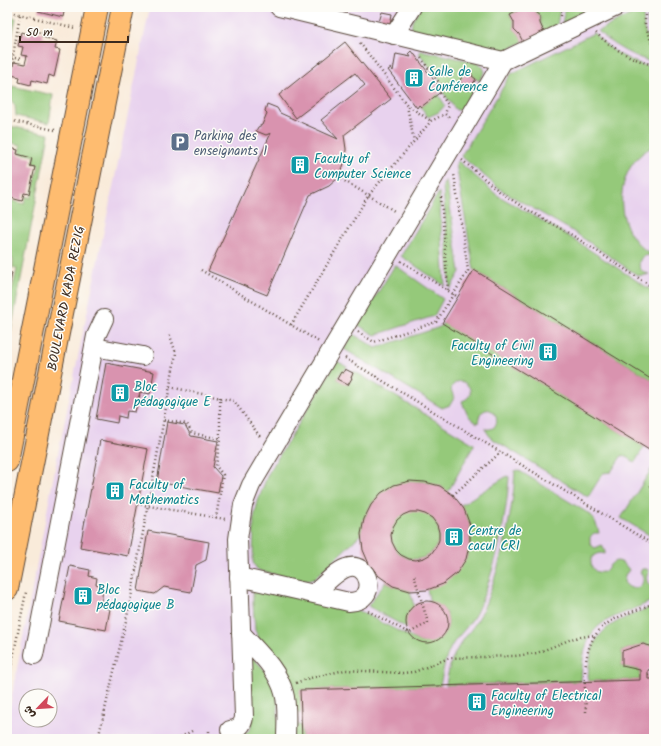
<svg xmlns="http://www.w3.org/2000/svg" width="661" height="746" font-family="Kalam,'Playpen Sans Arabic',sans-serif">
	<rect width="100%" height="100%" fill="#fdfcf7"/>
	<filter id="ink" filterUnits="userSpaceOnUse"><feTurbulence type="fractalNoise" baseFrequency=".025" numOctaves="2"/><feDisplacementMap in="SourceGraphic" scale="8" xChannelSelector="R" yChannelSelector="G"/><feConvolveMatrix kernelMatrix="1 2 1 2 8 2 1 2 1" color-interpolation-filters="sRGB"/></filter>
	<filter id="wash" filterUnits="userSpaceOnUse"><feTurbulence type="fractalNoise" baseFrequency=".012" numOctaves="4" result="noise"/><feDisplacementMap in="SourceGraphic" scale="16" xChannelSelector="R" yChannelSelector="G"/><feGaussianBlur stdDeviation="0.9" result="paint"/><feColorMatrix in="noise" values="0 0 0 0 0 0 0 0 0 0 0 0 0 0 0 0 0 1.4 0 .05"/><feComposite in="paint" operator="in"/></filter>
	<g filter="url(#wash)">
		<rect width="100%" height="100%" fill="#f9ebda"/>
		<path fill="#e8d2ee" fill-rule="evenodd" d="M150 7H654V739H7V721L57 459ZM26 696H50V720H26Z"/>
		<g fill="#95c97a" stroke="#687a4c">
			<path d="M421 7H526L510 15 514 22V29L519 34 523 42 505 51 500 52 413 31C408 23 417 14 421 7Z"/>
			<polygon points="533,7 560,7 557,26 544,32 540,23 540,16 535,12"/>
			<polygon points="565,7 596,7 562,24"/>
			<path d="M640 10 643 11 644 29 654 55V63C633 56 614 47 598 31Z"/>
			<polygon points="647,12 654,13 654,44 648,25"/>
			<polygon points="7,15 16,18 10,45 7,41"/>
			<path d="M594 33C609 51 632 63 654 68V146C611 166 611 233 653 255L643 256C636 263 639 272 649 274L642 276 637 275 574 232 501 190 461 156 511 74Z"/>
			<polygon points="420,50 479,63 483,67 485,72 479,81 472,76 472,75 466,71 459,82 474,89 461,110 456,110 439,87 442,85 442,83 419,53"/>
			<polygon points="12,86 53,95 49,123 16,116 15,106 10,98"/>
			<polygon points="438,94 445,105 439,112 428,117 421,107"/>
			<polygon points="9,126 49,134 7,351 7,306 8,307 17,269 13,268 13,259 7,257 7,205 8,205 10,200 24,204 26,196 31,198 39,165 33,163 35,156 20,153 21,145 7,142"/>
			<polygon points="458,161 497,195 570,237 654,292 654,381 474,270 456,164"/>
			<polygon points="446,180 460,272 450,289 443,185"/>
			<polygon points="439,192 445,286 401,256"/>
			<polygon points="395,265 443,299 434,316 375,335 358,325"/>
			<path d="M443 323 644 447 635 462 622 455 611 472 603 473 588 497 491 438 485 429C506 432 495 398 480 414L478 423C469 420 465 410 462 401 483 394 459 369 451 389L454 398 450 405 442 408 344 349 353 334 376 348 440 327Z"/>
			<polygon points="337,361 347,367 343,373 341,372 337,379 348,385 354,371 474,444 474,445 448,492 440,486 425,482 410,481 381,493 371,505 364,519 361,534 314,579 305,581 260,571 256,568 253,562 254,518 258,501 268,474"/>
			<polygon points="654,465 654,479 650,486 654,490 654,538 621,518"/>
			<path d="M518 470 591 515C595 521 598 527 599 533H594L590 537V544L595 548 602 545 605 552V554C599 552 594 554 591 559 590 568 595 574 604 572 608 569 608 566 611 564 618 557 625 564 629 570L625 575 624 582C633 596 650 584 640 572L642 569H647L649 572C644 578 647 585 654 588V600C604 624 584 616 581 681L446 685C448 670 452 656 461 643 469 632 477 623 483 610 497 576 507 538 512 502 514 492 514 481 515 471Z"/>
			<path d="M507 476 509 477C506 521 495 573 476 613 470 624 462 632 454 642 445 655 443 671 440 686L300 690 301 713 292 714 255 630 253 604V591L255 589 353 608 420 642C451 649 459 607 430 602L427 590 466 559 470 542V525L461 505Z"/>
			<circle cx="415" cy="535" r="24"/>
			<path d="M386 581 393 586 410 591 414 606C408 613 406 619 407 628L368 606Z"/>
			<path d="M654 606V647L643 644 622 651V666L640 670V680L588 681C589 627 610 624 654 606Z"/>
			<path d="M249 654 265 670 277 693 279 739H212L211 738C225 737 242 740 251 728Z"/>
			<polygon points="292,725 301,725 302,739 293,739"/>
		</g>
		<g id="blocks">
			<g fill="#d993af" fill-rule="evenodd">
				<polygon points="39,7 65,7 63,17 38,11"/>
				<polygon points="526,7 533,7 535,12 540,16 540,23 544,32 523,42 519,34 514,29 514,22 510,15"/>
				<polygon points="382,12 392,14 390,25 379,22"/>
				<polygon points="31,30 43,33 42,37 57,41 55,49 60,50 54,77 49,75 47,84 32,80 31,85 19,82 20,77 11,75 14,62 25,64 27,56 21,55 23,47 18,46 21,32 30,35"/>
				<polygon points="345,42 391,99 344,135 346,149 345,160 342,170 337,179 329,186 310,195 267,295 208,271 271,133 266,135 256,131 258,127 262,125 267,113 265,111 267,104 277,108 280,113 338,139 321,120 365,85 355,73 296,118 279,95"/>
				<polygon points="412,51 442,91 421,107 419,105 417,108 388,70 391,68 393,71 396,54 411,57 409,54"/>
				<polygon points="465,71 473,75 472,76 476,79 471,87 467,84 466,86 459,82"/>
				<polygon points="7,147 18,150 17,154 32,158 30,166 35,167 29,194 24,193 22,201 7,197"/>
				<polygon points="474,270 654,381 654,453 442,323"/>
				<polygon points="7,272 12,273 8,293 7,293"/>
				<polygon points="106,363 154,372 150,394 140,392 135,412 127,411 126,418 118,416 117,423 96,419"/>
				<polygon points="345,369 353,373 351,378 352,378 348,385 337,379 341,372 343,373"/>
				<polygon points="167,422 185,425 191,436 218,441 213,467 221,476 218,493 157,482"/>
				<polygon points="100,440 148,449 128,556 80,547"/>
				<polygon points="654,479 654,490 650,486"/>
				<path d="M410 481 425 482 440 486 453 495 464 509 470 525V542L466 559 457 573 443 584 427 590 410 591 393 586 379 576 369 564 363 550 361 534 364 519 371 505 381 493 394 485ZM410 512H418L425 514 432 518 437 525 439 532V540L436 547 431 554 424 558 416 560 409 559 401 555 396 550 392 542 391 535 393 527 397 520 403 515Z"/>
				<polygon points="148,531 209,542 206,560 196,565 191,592 164,587 155,594 138,591"/>
				<polygon points="70,566 90,570 89,576 97,578 96,584 103,587 101,607 110,609 106,630 59,621"/>
				<circle cx="427" cy="622" r="21"/>
				<polygon points="643,644 654,647 654,668 648,670 648,679 654,679 654,739 302,739 300,690 640,680 640,670 622,666 622,651"/>
			</g>
		</g>
	</g>
	<g filter="url(#ink)">
		<use href="#blocks" fill-opacity="0" stroke="#58473a" stroke-width="1"/>
		<g fill="none" stroke-linecap="round" stroke-linejoin="round">
			<g stroke="#58473a" stroke-width="20">
				<g id="minor">
					<polyline points="279,7 503,61"/>
					<polyline points="394,35 412,7"/>
					<polyline points="94,347 143,356"/>
					<path d="M239 577 349 602C381 601 369 559 346 568 335 572 323 586 314 594"/>
					<path d="M241 633C257 651 278 669 284 693 288 706 286 725 286 739"/>
					<polyline points="34,655 96,336 104,319"/>
					<path d="M230 730C239 729 243 725 244 717L238 539 243 505 251 485 503 61 616 7"/>
				</g>
			</g>
			<g stroke="#58473a" stroke-width="24">
				<g id="major">
					<polyline points="7,461 97,7"/>
					<polyline points="7,589 123,7"/>
				</g>
			</g>
			<g stroke="#58473a" stroke-width="2.5" stroke-dasharray="1 3" stroke-linecap="butt">
				<polyline points="645,7 645,24 654,50"/>
				<polyline points="7,11 75,28"/>
				<polyline points="561,16 562,7"/>
				<path d="M596 33C612 48 632 60 654 65"/>
				<polyline points="360,43 407,105 431,121"/>
				<polyline points="7,47 8,52 7,55"/>
				<polyline points="7,57 22,59"/>
				<polyline points="421,58 440,84 438,86"/>
				<polyline points="7,91 20,15"/>
				<polyline points="440,93 448,105 445,114"/>
				<polyline points="407,106 414,141"/>
				<polyline points="7,120 55,130"/>
				<polyline points="462,160 499,191 521,206 572,235 654,288"/>
				<polyline points="338,177 396,212"/>
				<polyline points="441,197 448,291"/>
				<polyline points="401,261 458,297"/>
				<polyline points="201,270 319,342"/>
				<polyline points="291,325 368,196 431,121 445,114 451,119"/>
				<polyline points="358,332 374,342 436,322 468,271 454,174"/>
				<polyline points="345,358 654,545"/>
				<polyline points="170,387 234,401 261,438"/>
				<polyline points="139,396 167,402"/>
				<polyline points="220,397 220,439"/>
				<polyline points="164,420 187,424 192,433 220,439 216,466 223,475 216,518"/>
				<polyline points="453,495 501,452"/>
				<polyline points="137,504 225,519"/>
				<polyline points="101,602 129,608"/>
				<polyline points="368,611 409,633 428,623 414,575"/>
				<polyline points="648,675 654,674"/>
				<polyline points="296,683 306,679 345,670 402,673 414,672 449,658 515,656 537,653 574,638 595,635"/>
				<polyline points="7,688 26,592"/>
				<path d="M586 712C585 682 579 642 608 623 622 614 639 610 654 603"/>
				<polyline points="209,731 209,739"/>
				<polyline points="98,739 129,608 176,353 169,333"/>
				<polyline points="177,739 192,731"/>
			</g>
			<use href="#minor" stroke="#fff" stroke-width="18"/>
			<use href="#major" stroke="#febc70" stroke-width="22"/>
		</g>
	</g>
	<defs>
		<g id="building-square" transform="scale(1)"><rect x="-9" y="-9" width="18" height="18" rx="4" fill="#0f9aa8" stroke="#fdfcf7"/><path d="M-4-6H4V6H1V3H-1V6H-4ZM-2.5-4.3h1.7v1.8h-1.7ZM.8-4.3h1.7v1.8H.8ZM-2.5-1h1.7V.8h-1.7ZM.8-1h1.7V.8H.8Z" fill="#fff"/></g>
		<g id="parking-square" transform="scale(1)"><rect x="-9" y="-9" width="18" height="18" rx="4" fill="#5c6f8a" stroke="#fdfcf7"/><path d="M-3.5-5.5H1a3.5 3.5 0 0 1 0 7H-1V5.5H-3.5ZM-1-3.4V-.6H.8a1.4 1.4 0 0 0 0-2.8Z" fill="#fff"/></g>
	</defs>
	<g fill-rule="evenodd">
		<use href="#building-square" x="414" y="78"/>
		<use href="#parking-square" x="180" y="142"/>
		<use href="#building-square" x="300" y="165"/>
		<use href="#building-square" x="548" y="352"/>
		<use href="#building-square" x="120" y="393"/>
		<use href="#building-square" x="115" y="491"/>
		<use href="#building-square" x="454" y="537"/>
		<use href="#building-square" x="83" y="596"/>
		<use href="#building-square" x="477" y="702"/>
	</g>
	<g text-anchor="middle" stroke-width="3" stroke-linejoin="round" paint-order="stroke">
		<g font-size="13" fill="#0d838f" stroke="#fdfcf7" text-anchor="start">
			<text x="428" y="76">Salle de<tspan x="428" dy="15">Conférence</tspan></text>
			<text x="314" y="163">Faculty of<tspan x="314" dy="15">Computer Science</tspan></text>
			<text x="534" y="350" text-anchor="end">Faculty of Civil<tspan x="534" dy="15">Engineering</tspan></text>
			<text x="134" y="391">Bloc<tspan x="134" dy="15">pédagogique E</tspan></text>
			<text x="129" y="489">Faculty of<tspan x="129" dy="15">Mathematics</tspan></text>
			<text x="468" y="535">Centre de<tspan x="468" dy="15">cacul CRI</tspan></text>
			<text x="97" y="594">Bloc<tspan x="97" dy="15">pédagogique B</tspan></text>
			<text x="491" y="700">Faculty of Electrical<tspan x="491" dy="15">Engineering</tspan></text>
		</g>
		<g font-size="13" fill="#4e5e75" stroke="#fdfcf7" text-anchor="start">
			<text x="194" y="140">Parking des<tspan x="194" dy="15">enseignants 1</tspan></text>
		</g>
		<g font-size="13" fill="#3b2a1e" stroke="#fdfcf7">
			<text transform="translate(65 298) rotate(-79)" y="5">BOULEVARD KADA REZIG</text>
		</g>
	</g>
	<rect width="661" height="746" fill="none" stroke="#fdfcf7" stroke-width="24"/>
	<g transform="translate(38 708) rotate(245)"><circle r="19" fill="#fdfcf7" stroke="#afa8a0"/>
	<path d="M0-3L7 15L0 10L-7 15Z" fill="#d1495b"/>
	<text y="-6" font-size="11" font-weight="bold" text-anchor="middle" fill="#3b2a1e">ش</text>
	</g>
	<path d="M20 36v6h108v-6" fill="none" stroke="#3b2a1e" stroke-width="2"/>
	<text x="26" y="36" font-size="12" fill="#3b2a1e" stroke="#fdfcf7" stroke-width="3" paint-order="stroke">50 m</text>
</svg>
